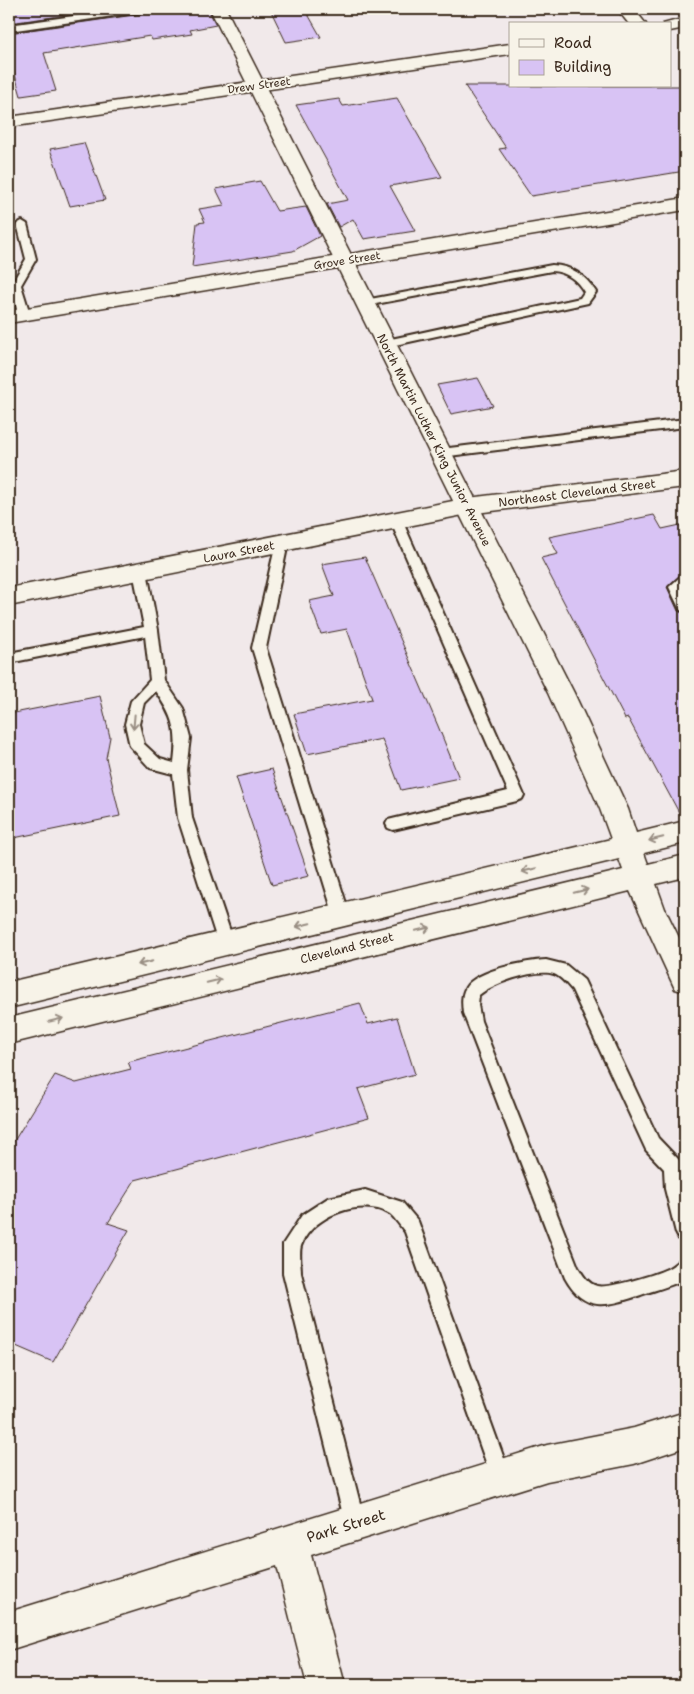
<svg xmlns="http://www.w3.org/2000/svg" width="694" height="1694" font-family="'Shantell Sans',sans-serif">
	<rect width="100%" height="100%" fill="#f1e9ea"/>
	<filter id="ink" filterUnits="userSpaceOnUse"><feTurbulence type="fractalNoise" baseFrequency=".02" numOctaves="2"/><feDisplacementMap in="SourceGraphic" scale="10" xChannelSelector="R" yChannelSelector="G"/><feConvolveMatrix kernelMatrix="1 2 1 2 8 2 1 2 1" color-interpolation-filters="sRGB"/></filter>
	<g filter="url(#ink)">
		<g fill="#d8c3f4" stroke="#3b2a1e">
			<polygon points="9,9 112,9 9,23"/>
			<polygon points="148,9 208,9 216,25 190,30 192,34 152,40 150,36 44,53 56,91 21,96 9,54 9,33 141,14"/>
			<polygon points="270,9 305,9 321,37 286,42"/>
			<polygon points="465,86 685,86 685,171 531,196 499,149 506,148"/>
			<polygon points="397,98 442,177 390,186 415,231 364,239 353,219 339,227 327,204 348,200 296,105 339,99 343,106"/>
			<polygon points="84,143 105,200 70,206 50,149"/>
			<polygon points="260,181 277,211 306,207 320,236 293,251 192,267 197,223 205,222 199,209 224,205 216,189"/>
			<polygon points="478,378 493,406 451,414 437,385"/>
			<polygon points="654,515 662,529 685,524 685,573 679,576 667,587 678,611 685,614 685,819 683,820 628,718 625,719 541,558 558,554 549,537"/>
			<polygon points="365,557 438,726 459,778 401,790 382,739 307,754 294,714 372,699 347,629 321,634 309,601 334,596 322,564"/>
			<polygon points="100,696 110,737 106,758 120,816 9,839 9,714"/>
			<polygon points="272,769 309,876 272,885 236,777"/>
			<polygon points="360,1003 368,1024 397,1017 415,1074 358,1089 369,1118 135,1180 108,1223 129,1230 53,1362 9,1343 9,1149 55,1075 76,1083 131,1069 128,1062"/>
		</g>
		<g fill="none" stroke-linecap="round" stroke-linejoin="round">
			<g stroke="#3b2a1e" stroke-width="4">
				<g id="service">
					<polygon points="124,9 146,9 141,12 9,31 9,25"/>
					<polygon points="22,221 27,224 36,259 21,285 30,314 24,317 18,314 11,285 26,259 17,224"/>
					<path d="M552 265C572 266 585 275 596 292L588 303 386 347 380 343 382 341 580 298 584 292C577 280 567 272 552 271L365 306 359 303 365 300Z"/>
					<polygon points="685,419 685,427 441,457 435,453 441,449"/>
					<polygon points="396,516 402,520 524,795 522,799 517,801 393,830 388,828 386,824 388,820 508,791 390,520"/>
					<polygon points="282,539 287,540 288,543 266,648 350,916 347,921 342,922 337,921 334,916 252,648 276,543 277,540"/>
					<path d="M140 566 145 568 147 571 158 630 164 680 183 708 191 738 187 770 192 818 234 943 232 948 226 950 220 948 218 943 178 818 173 774 150 768 130 746 125 724 131 701 150 680 145 636 9 663V653L144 627 133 571 135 568ZM156 691C175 718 178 730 174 763L160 759 144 744 139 724 144 703Z"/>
					<polygon points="685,575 685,587 683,588 685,593 685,612 680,610 669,587 680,577"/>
					<path d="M546 960 566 965 584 980 658 1138 679 1160 682 1166 685 1199V1241L679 1239 676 1233 665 1189 664 1169 646 1150 572 990C567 984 561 977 554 974 536 968 493 983 479 995L478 1005 481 1021 578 1267C583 1275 587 1283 597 1286 608 1289 658 1274 669 1268 675 1265 678 1260 685 1257V1278L681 1281C668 1287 654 1290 641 1295 608 1306 585 1314 565 1278L463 1013C462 1004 461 995 466 987 477 970 527 961 546 960Z"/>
					<path d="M365 1190 402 1202 418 1221 511 1478 508 1485 501 1488 494 1485 405 1232C401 1227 395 1218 390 1214 362 1197 312 1215 301 1246 299 1253 301 1265 301 1273L365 1523 362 1530 355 1533 348 1530 345 1523 283 1273V1244L302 1215 328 1198Z"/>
				</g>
			</g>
			<g stroke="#3b2a1e" stroke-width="3">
				<g id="minor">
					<polygon points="617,9 634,9 646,24 629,24"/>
					<polygon points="685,198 685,210 9,323 9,311"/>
					<polygon points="685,471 685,487 468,514 9,606 9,588 468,498"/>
					<polygon points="685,1412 685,1447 634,1464 547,1481 311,1555 345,1685 307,1685 277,1566 9,1650 9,1612 547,1445 634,1428"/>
				</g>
			</g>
			<g stroke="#3b2a1e" stroke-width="3">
				<polygon id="tertiary" points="210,9 226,9 574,693 628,809 636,833 685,821 685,843 644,853 648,864 685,855 685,877 656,884 665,909 685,950 685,992 675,989 630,891 9,1044 9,1018 623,870 619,859 9,1008 9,982 611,839 600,809 548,693"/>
			</g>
			<g stroke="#3b2a1e" stroke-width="3">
				<g id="secondary">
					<polygon points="685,18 685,28 670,31 670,24 663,24"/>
					<polygon points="510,44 510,54 9,127 9,117"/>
				</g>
			</g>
			<use href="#service" fill="#f7f3e8" fill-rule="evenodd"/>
			<use href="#minor" fill="#f7f3e8" fill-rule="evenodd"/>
			<use href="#tertiary" fill="#f7f3e8" fill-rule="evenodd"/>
			<use href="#secondary" fill="#f7f3e8" fill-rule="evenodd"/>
		</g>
		<defs><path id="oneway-shaft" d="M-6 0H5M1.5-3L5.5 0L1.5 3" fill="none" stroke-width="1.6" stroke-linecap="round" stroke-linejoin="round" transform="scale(1.25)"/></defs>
		<g stroke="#998e83">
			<use href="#oneway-shaft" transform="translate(134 722) rotate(95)"/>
			<use href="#oneway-shaft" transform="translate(656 839) rotate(167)"/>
			<use href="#oneway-shaft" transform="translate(529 870) rotate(166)"/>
			<use href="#oneway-shaft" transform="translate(581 891) rotate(-13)"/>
			<use href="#oneway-shaft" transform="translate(303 925) rotate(167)"/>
			<use href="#oneway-shaft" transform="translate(423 929) rotate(-14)"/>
			<use href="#oneway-shaft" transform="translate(145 963) rotate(167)"/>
			<use href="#oneway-shaft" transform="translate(214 981) rotate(-14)"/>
			<use href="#oneway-shaft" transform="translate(56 1020) rotate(-14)"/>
		</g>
	</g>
	<g text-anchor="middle" stroke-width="4" stroke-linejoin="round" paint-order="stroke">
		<g font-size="11" fill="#3b2a1e" stroke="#f7f3e8">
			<text transform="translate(259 85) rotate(-8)" y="4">Drew Street</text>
			<text transform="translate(347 260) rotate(-9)" y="4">Grove Street</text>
		</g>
		<g font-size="12" fill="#3b2a1e" stroke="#f7f3e8">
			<text transform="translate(434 440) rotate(63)" y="4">North Martin Luther King Junior Avenue</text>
			<text transform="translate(577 493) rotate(-7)" y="4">Northeast Cleveland Street</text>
			<text transform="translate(239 552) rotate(-11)" y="4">Laura Street</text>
			<text transform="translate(347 948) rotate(-14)" y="4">Cleveland Street</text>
		</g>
		<g font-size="15" fill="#3b2a1e" stroke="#f7f3e8">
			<text transform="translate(346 1526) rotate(-17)" y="5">Park Street</text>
		</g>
	</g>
	<rect width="694" height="1694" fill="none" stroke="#f7f3e8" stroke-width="30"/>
	<rect x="15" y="15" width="664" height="1664" fill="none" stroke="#3b2a1e" stroke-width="2" filter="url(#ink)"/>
	<rect x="509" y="22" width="162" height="65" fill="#f7f3e8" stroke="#aca397"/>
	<rect x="519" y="39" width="25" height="8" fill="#f7f3e8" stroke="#aca397"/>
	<text x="554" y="48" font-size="15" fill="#3b2a1e">Road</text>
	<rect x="519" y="60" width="25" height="15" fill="#d8c3f4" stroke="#aca397"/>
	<text x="554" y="72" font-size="15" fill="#3b2a1e">Building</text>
</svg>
